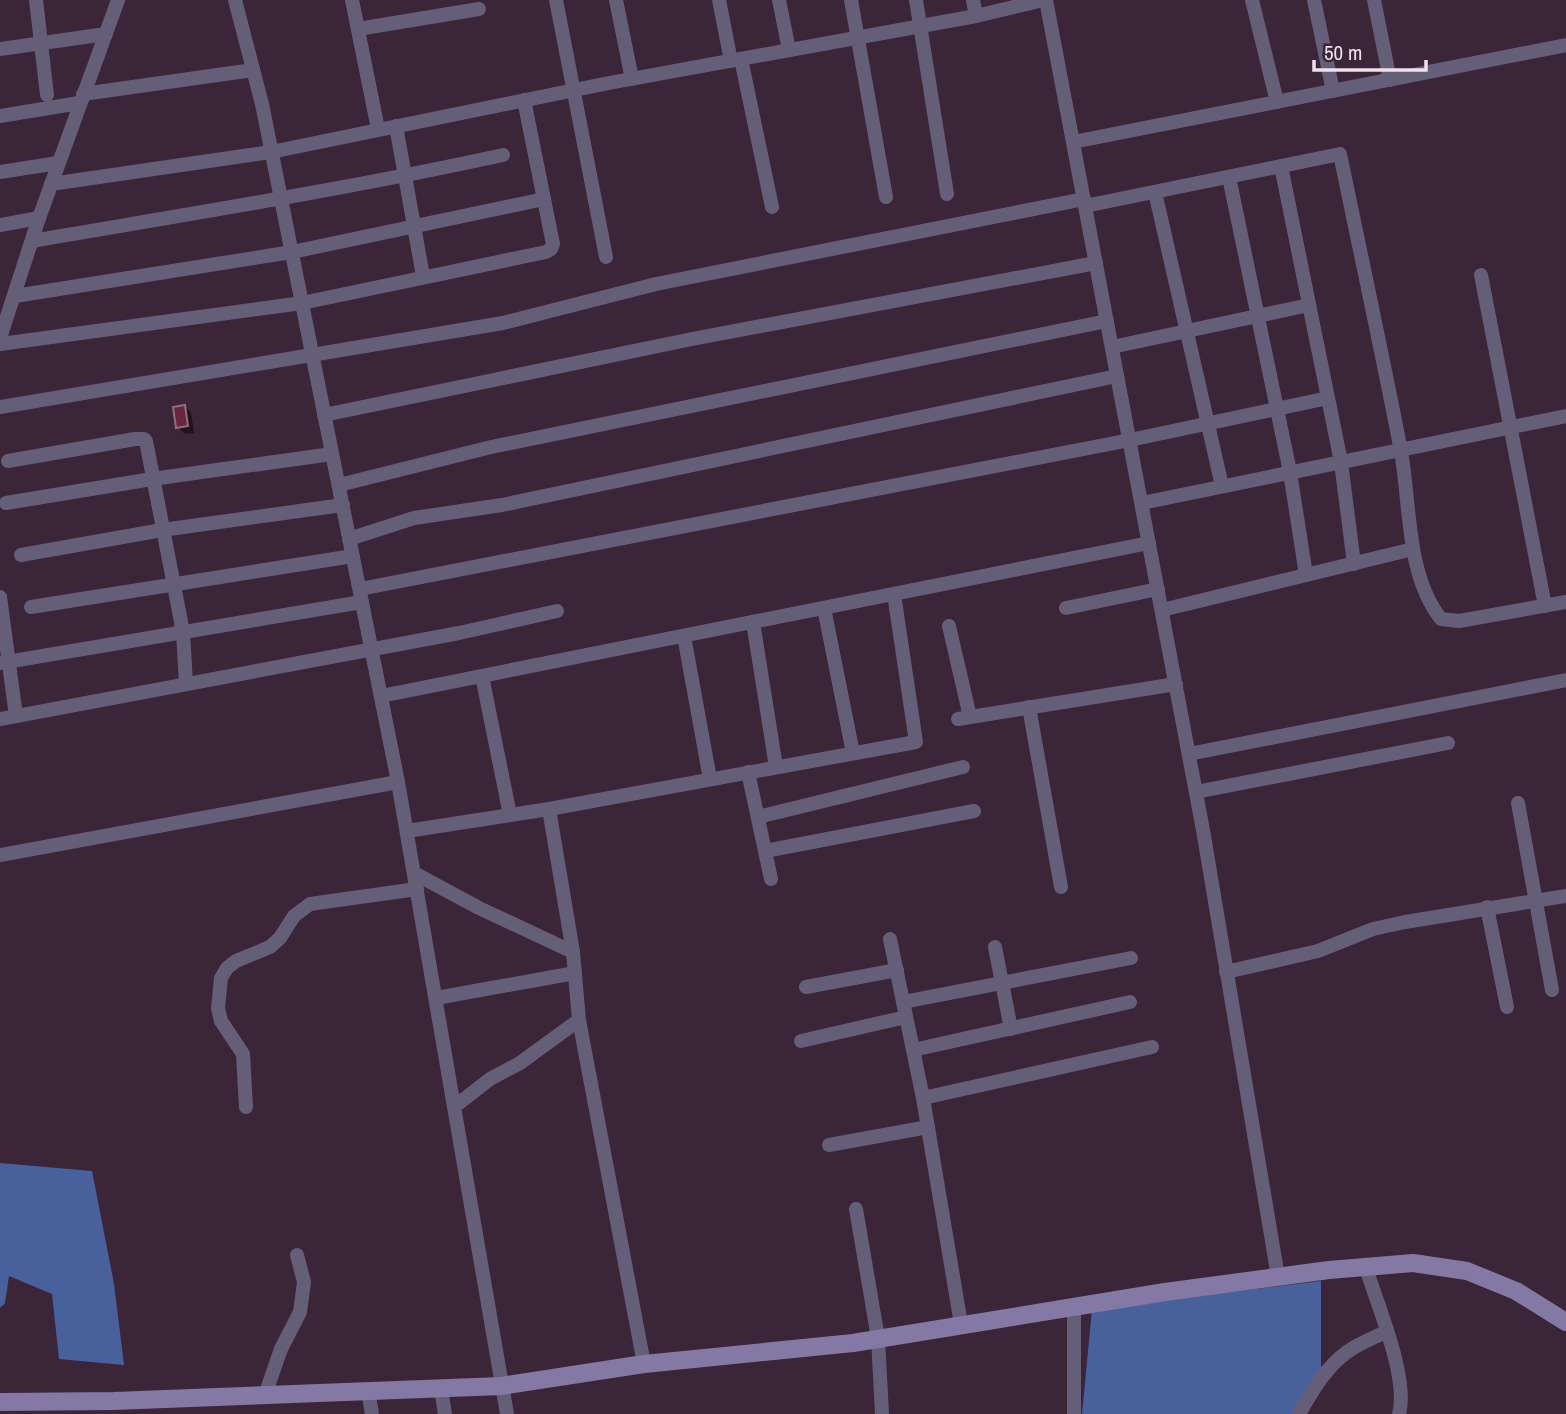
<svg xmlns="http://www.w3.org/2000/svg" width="1566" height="1414" font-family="'Archivo Narrow',sans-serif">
	<rect width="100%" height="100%" fill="#3a2539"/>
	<g fill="#48619c">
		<polygon points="0,1163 92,1171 114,1284 124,1365 59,1359 52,1294 9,1276 5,1303 0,1308"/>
		<polygon points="1321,1281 1321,1378 1301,1414 1082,1414 1092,1309"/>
	</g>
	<polygon fill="#0007" points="185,406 191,413 194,433 185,434 178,427"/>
	<polygon fill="#67253f" stroke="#916f79" stroke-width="2" points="185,405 188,426 176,428 173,407"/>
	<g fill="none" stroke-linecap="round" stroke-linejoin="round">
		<g stroke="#655e79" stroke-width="14">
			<polyline points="36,0 47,95"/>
			<polyline points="235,0 262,104 398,782 507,1414"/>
			<polyline points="352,0 378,129"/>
			<polyline points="556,0 606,257"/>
			<polyline points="616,0 632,79"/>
			<polyline points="719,0 731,61"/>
			<polyline points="779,0 789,50"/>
			<polyline points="851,0 886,197"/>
			<polyline points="916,0 947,194"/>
			<polyline points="973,0 976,16"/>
			<polyline points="1046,0 1203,830 1278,1277"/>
			<polyline points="1252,0 1277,102"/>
			<polyline points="1314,0 1333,91"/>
			<polyline points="1374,0 1390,80"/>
			<polyline points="358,29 479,9"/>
			<polyline points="0,49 106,34"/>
			<polyline points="741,59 772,207"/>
			<polyline points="83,94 253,70"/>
			<polyline points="0,116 79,103"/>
			<polyline points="396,126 423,276"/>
			<polyline points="1073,142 1566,45"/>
			<polyline points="1281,166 1341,462 1354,564"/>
			<polyline points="0,172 58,163"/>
			<polyline points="1229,177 1290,472 1306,575"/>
			<polyline points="51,184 271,152 609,83 976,16 1043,0"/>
			<polyline points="1155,192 1222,486"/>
			<path d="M1085 206 1340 154C1360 251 1381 348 1400 446 1411 501 1405 574 1441 619L1459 621 1566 602"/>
			<polyline points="0,225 39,218"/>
			<path d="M32 241C189 214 347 189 503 155"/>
			<polyline points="1481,275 1545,606"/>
			<polyline points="15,296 292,252 544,199"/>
			<polyline points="0,338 39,218 118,0"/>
			<polyline points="0,344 302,303 546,252 551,249 553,244 524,100"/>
			<polyline points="1112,347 1309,305"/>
			<polyline points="0,407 503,323 656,284 1084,199"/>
			<polyline points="324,415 692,339 1096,263"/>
			<polyline points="8,461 135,439 144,439 146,441 183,632 186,684"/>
			<polyline points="339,485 491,447 1107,321"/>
			<polyline points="6,503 152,479 332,454"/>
			<polyline points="1142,503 1566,416"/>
			<polyline points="349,539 414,518 502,505 1117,376"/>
			<polyline points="21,555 162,530 343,505"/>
			<polyline points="360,589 1130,440 1328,398"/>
			<polyline points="0,597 16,716"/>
			<polyline points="31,607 353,556"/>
			<polyline points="824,608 853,753"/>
			<polyline points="1066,608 1158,589"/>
			<polyline points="1162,610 1413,549"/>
			<polyline points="753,622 776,767"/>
			<polyline points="949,626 970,717"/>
			<polyline points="684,636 710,779"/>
			<polyline points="0,663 362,602"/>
			<polyline points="482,676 510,815"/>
			<polyline points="381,696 1149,543"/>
			<polyline points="1029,707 1061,887"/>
			<polyline points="0,719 459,633 557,611"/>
			<polyline points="958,719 1176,684"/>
			<polyline points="1189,754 1566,680"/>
			<polyline points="748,772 771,879"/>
			<polyline points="1196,792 1448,743"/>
			<polyline points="1518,803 1552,990"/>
			<polyline points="549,809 573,952 579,1020 644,1364"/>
			<polyline points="758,817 963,767"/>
			<polyline points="407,831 549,809 916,742 894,594"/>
			<polyline points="765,851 974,811"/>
			<polyline points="0,855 398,782"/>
			<polyline points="414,873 479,908 573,952"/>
			<polyline points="1487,907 1507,1007"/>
			<polyline points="890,939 923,1098 961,1324"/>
			<polyline points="995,947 1011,1029"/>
			<polyline points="1226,972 1318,951 1373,929 1405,922 1566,896"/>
			<polyline points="806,987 897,970"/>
			<polyline points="436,998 575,973"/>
			<polyline points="903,1002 1131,958"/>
			<polyline points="801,1041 906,1017"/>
			<polyline points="913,1050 1130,1002"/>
			<polyline points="923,1098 1152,1047"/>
			<polyline points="246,1107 243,1054 221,1021 218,1008 221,978 227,968 236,961 270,947 280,938 294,916 310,904 417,889"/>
			<polyline points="454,1107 490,1079 520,1063 579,1020"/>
			<polyline points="829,1145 928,1127"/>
			<polyline points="856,1209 878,1338 882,1414"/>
			<path d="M1366 1268C1377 1304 1409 1378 1399 1414"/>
			<polyline points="441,1389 445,1414"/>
			<polyline points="368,1390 372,1414"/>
			<polyline points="265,1395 281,1349 300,1312 304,1282 297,1255"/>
			<polyline points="1074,1414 1074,1306"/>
			<path d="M1299 1414C1312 1392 1325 1368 1347 1352 1358 1344 1373 1338 1386 1332"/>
		</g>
		<polyline stroke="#8478a4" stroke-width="18" points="0,1402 114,1401 501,1386 644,1364 853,1343 1165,1292 1329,1270 1413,1263 1467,1271 1516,1291 1566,1322"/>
	</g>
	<path d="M1314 60v10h112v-10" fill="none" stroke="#eee0ed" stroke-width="3.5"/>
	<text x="1324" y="60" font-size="21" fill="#eee0ed" stroke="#3a2539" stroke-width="5" paint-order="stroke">50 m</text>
</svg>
